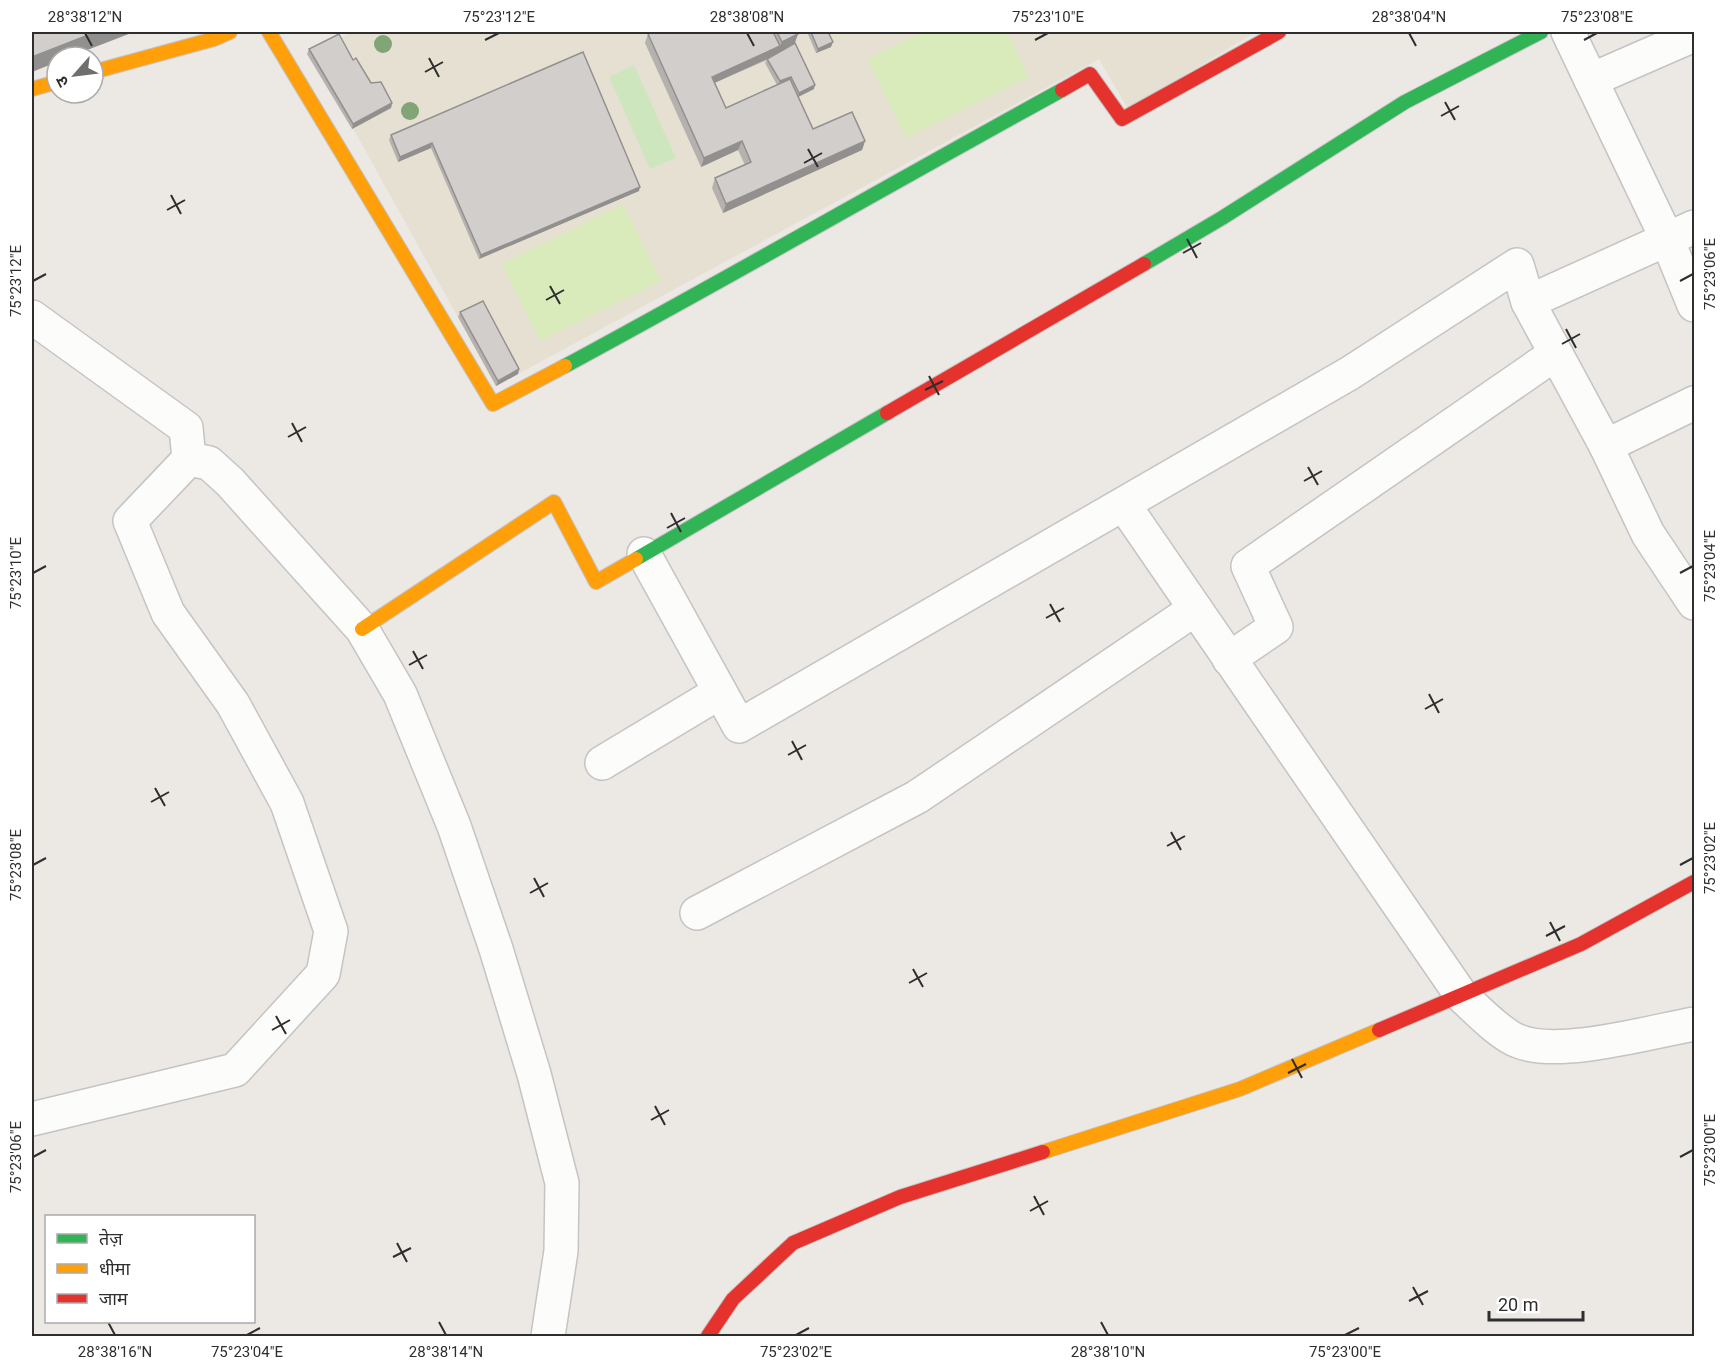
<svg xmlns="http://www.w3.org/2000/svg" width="1726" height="1368" font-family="Roboto,'Noto Sans Devanagari',sans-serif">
	<rect width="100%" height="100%" fill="#ece8e4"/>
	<polygon fill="#e6e0d3" points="352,32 1256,32 1128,109 1099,59 496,386 355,132 307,54"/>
	<polygon fill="#cee6be" points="634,65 676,158 650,169 609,77"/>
	<g fill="#d9eabb">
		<polygon points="924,32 1007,32 1029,77 906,138 867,59"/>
		<polygon points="623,204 661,281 540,341 502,264"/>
	</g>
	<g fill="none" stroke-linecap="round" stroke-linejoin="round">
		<g stroke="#c5c4c5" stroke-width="36">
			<g id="street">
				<polyline points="1568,32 1667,239 1694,305"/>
				<polyline points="1591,80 1694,35"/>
				<polyline points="1528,302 1606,446 1648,534 1694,603"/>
				<polyline points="32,317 186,428 189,459 209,463 230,482 362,629 400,694 454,826 496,949 534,1074 562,1183 561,1251 548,1336"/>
				<polyline points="1606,446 1694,403"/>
				<path d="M1124 505 1461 995C1475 1008 1501 1035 1518 1041 1558 1058 1650 1032 1694 1024"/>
				<polyline points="644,554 739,726 1350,373 1517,265 1528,302 1694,227"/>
				<polyline points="1229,659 1276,627 1248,566 1555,354"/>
				<polyline points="602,763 720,692"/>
				<polyline points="697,913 917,797 1195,609"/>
				<polyline points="32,1119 235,1070 323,974 331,931 287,803 233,704 168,613 130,521 189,459"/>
			</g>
		</g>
		<g stroke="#c5c4c5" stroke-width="16">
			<g id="fast">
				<polyline points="1144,264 1222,218 1405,102 1541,32"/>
				<path d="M565 366C732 276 896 181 1062 90"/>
				<polyline points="636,559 887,413"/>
			</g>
		</g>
		<g stroke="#c5c4c5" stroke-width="16">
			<g id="slow">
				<polyline points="269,32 493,404 565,366"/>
				<polyline points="93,72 214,39 230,32"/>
				<polyline points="32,89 57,82"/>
				<polyline points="362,629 554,502 596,582 636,559"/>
				<polyline points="1043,1152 1240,1089 1379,1030"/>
			</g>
		</g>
		<g stroke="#c5c4c5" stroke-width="16">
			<g id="jam">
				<polyline points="1062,90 1090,74 1122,119 1279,32"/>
				<polyline points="887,413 1144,264"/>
				<polyline points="1379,1030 1581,944 1694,882"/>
				<polyline points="708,1336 733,1299 793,1243 900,1197 1043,1152"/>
			</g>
		</g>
		<use href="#street" stroke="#fcfcfb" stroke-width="33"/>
		<use href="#fast" stroke="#30b455" stroke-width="14"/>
		<use href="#slow" stroke="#ff9f0a" stroke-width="14"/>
		<use href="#jam" stroke="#e5322d" stroke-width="14"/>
	</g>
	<g fill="#82a575">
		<circle cx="383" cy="44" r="9"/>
		<circle cx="410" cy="111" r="9"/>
	</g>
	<g fill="#b4b1af" fill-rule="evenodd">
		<path d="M653 32H797L798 34 795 43 814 89 798 97 813 129 865 141 862 150 723 213 712 188 715 178 745 165 738 150 701 167 645 43 648 34ZM767 60 765 63 777 85 726 108 714 83Z"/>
		<polygon points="807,32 828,32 831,47 816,53"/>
		<polygon points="309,49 353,60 371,83 392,103 391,108 352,129 307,54"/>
		<polygon points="583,52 639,191 479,259 431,148 398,162 389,140 391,135"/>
		<polygon points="460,312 519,369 518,374 496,386 458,317"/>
	</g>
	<g fill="#92908e">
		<polygon points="96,32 134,32 69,57 57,57 57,62 32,72 32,57"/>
		<polygon points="798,34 793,47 708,86 712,77 780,46 782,42"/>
		<polygon points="833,42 831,47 816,53 818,49"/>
		<polygon points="791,77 789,81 778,86 780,81"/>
		<polygon points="815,85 814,89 798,97 799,93"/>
		<polygon points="392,103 391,108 352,129 353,124"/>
		<polygon points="742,141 738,150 701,167 704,158"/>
		<polygon points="865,141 862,150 723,213 726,204"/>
		<polygon points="432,143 431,148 398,162 400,157"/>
		<polygon points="640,187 639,191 479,259 481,255"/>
		<polygon points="519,369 518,374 496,386 498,381"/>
	</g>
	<g fill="#d1cecb" stroke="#92908e" stroke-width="1.5">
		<polygon points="32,32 96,32 32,57"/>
		<polygon points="653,32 773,32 780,46 712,77 726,108 790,79 813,129 852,112 865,141 726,204 715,178 751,162 742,141 704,158 648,34"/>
		<polygon points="777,32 797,32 798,34 782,42"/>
		<polygon points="811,32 828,32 833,42 818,49"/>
		<polygon points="339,34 353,60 356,58 371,83 381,82 392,103 353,124 309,49"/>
		<polygon points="795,43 815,85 799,93 791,77 780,81 767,59"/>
		<polygon points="583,52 640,187 481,255 432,143 400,157 391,135"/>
		<polygon points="483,301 519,369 498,381 460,312"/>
	</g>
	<path fill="none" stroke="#2e2e2e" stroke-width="2" d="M85 33 92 46M747 33 754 46M1409 33 1416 46M485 40 499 33M1035 40 1048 33M1584 40 1597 33M429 58 439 77M425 72 443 62M1445 102 1455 120M1441 116 1459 106M808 149 818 167M804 163 822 153M171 195 181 214M167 210 185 200M1187 239 1197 258M1183 253 1201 243M33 281 46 274M1680 281 1693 274M550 286 560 304M546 300 564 290M1566 329 1576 348M1562 344 1580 334M929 376 939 395M925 390 943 381M292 423 302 442M288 437 306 427M1308 467 1318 485M1304 481 1322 471M671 513 681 532M667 528 685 518M33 573 46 566M1680 573 1693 566M1050 604 1060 622M1046 618 1064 608M413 651 423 669M409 665 427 655M1429 694 1439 713M1425 709 1443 699M792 741 802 760M788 755 806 745M155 788 165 806M151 802 169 792M1171 832 1181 850M1167 846 1185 836M33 865 46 858M1680 865 1693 858M534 878 544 897M530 893 548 883M1550 922 1560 941M1546 936 1565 926M913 969 923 987M909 983 927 973M276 1016 286 1034M272 1030 290 1020M1292 1059 1302 1078M1288 1073 1306 1064M655 1106 665 1125M651 1120 669 1110M33 1157 46 1150M1680 1157 1693 1150M1034 1196 1044 1215M1030 1211 1048 1201M397 1243 407 1262M393 1257 411 1248M1413 1287 1423 1305M1409 1301 1428 1291M108 1322 115 1335M439 1322 446 1335M1101 1322 1108 1335M247 1335 260 1328M796 1335 809 1328M1345 1335 1359 1328"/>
	<rect width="1726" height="1368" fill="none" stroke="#ffffff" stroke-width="66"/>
	<rect x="45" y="1215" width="210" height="108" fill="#ffffff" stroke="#ababab" stroke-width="1.5"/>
	<rect x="57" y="1234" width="30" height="9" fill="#30b455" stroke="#ababab" stroke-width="1.5"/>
	<text x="99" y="1245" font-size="18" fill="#2e2e2e">तेज़</text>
	<rect x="57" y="1264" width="30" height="9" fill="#ff9f0a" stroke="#ababab" stroke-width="1.5"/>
	<text x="99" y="1275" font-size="18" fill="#2e2e2e">धीमा</text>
	<rect x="57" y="1294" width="30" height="9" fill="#e5322d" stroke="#ababab" stroke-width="1.5"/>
	<text x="99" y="1305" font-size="18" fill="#2e2e2e">जाम</text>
	<g transform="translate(75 75) rotate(242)"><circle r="28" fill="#ffffff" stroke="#ababab" stroke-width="1.5"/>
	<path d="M0-4.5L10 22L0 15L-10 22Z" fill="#706f6e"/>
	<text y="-9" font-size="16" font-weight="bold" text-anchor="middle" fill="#2e2e2e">उ</text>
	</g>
	<path d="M1489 1311v9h94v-9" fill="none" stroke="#2e2e2e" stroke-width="3"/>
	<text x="1498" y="1311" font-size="18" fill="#2e2e2e" stroke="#ffffff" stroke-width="4.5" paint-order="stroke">20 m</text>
	<rect x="33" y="33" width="1660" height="1302" fill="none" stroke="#2e2e2e" stroke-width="2"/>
	<g font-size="15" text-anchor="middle" fill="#2e2e2e">
		<text x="85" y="22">28°38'12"N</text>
		<text x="499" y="22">75°23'12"E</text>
		<text x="747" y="22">28°38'08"N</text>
		<text x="1048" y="22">75°23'10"E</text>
		<text x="1409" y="22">28°38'04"N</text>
		<text x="1597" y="22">75°23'08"E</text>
		<text transform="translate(1710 274) rotate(-90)" y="5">75°23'06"E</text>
		<text transform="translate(16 281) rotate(-90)" y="5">75°23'12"E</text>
		<text transform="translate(1710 566) rotate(-90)" y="5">75°23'04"E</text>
		<text transform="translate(16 573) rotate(-90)" y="5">75°23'10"E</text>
		<text transform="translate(1710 858) rotate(-90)" y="5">75°23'02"E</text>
		<text transform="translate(16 865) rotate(-90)" y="5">75°23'08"E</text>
		<text transform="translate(1710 1150) rotate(-90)" y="5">75°23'00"E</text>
		<text transform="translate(16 1157) rotate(-90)" y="5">75°23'06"E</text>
		<text x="115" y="1357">28°38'16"N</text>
		<text x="247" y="1357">75°23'04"E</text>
		<text x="446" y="1357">28°38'14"N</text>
		<text x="796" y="1357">75°23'02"E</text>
		<text x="1108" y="1357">28°38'10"N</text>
		<text x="1345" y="1357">75°23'00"E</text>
	</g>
</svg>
